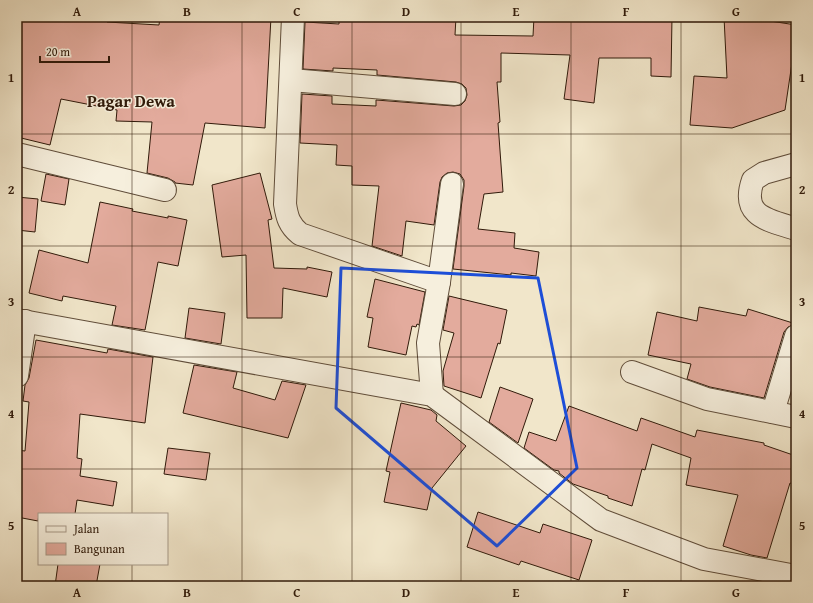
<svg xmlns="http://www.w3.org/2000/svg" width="813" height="603" font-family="'Gentium Book Plus',serif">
	<rect width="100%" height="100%" fill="#f1e6ca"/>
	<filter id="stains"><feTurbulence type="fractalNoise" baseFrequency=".005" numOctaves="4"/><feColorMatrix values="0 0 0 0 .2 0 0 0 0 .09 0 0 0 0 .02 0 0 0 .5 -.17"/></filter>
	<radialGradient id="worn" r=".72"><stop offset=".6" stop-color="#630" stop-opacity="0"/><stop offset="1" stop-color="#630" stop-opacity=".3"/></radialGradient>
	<g fill="#e3ab9d" stroke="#301a0a">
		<polygon points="17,17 107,17 107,22 159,25 160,17 271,17 265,128 205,123 193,185 175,183 175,182 168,178 147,173 152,122 116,121 117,110 61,99 50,145 17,137"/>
		<polygon points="339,17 456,17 455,35 533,36 534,17 672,17 671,77 651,76 651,58 599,58 594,103 564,99 570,55 501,53 501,82 497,82 500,122 498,123 503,192 484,194 478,229 515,233 514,248 539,252 536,276 511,273 511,275 453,269 464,186 464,180 460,174 453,172 447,173 442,177 440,182 434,225 406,221 402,256 372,246 379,186 352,185 352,166 336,165 337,145 300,143 302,94 332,96 332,104 376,106 376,100 454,106 461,105 465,101 467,95 466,88 462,84 456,82 377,75 377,70 333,68 333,71 303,69 305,22 339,24"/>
		<polygon points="724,17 769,17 770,21 796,25 796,36 785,110 732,128 690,125 694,76 727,78"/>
		<polygon points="260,173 272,219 268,220 274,268 307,269 307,267 332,272 327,297 283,288 282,318 247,318 246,255 222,257 212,185"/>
		<polygon points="46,174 69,179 65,205 41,201"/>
		<polygon points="17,197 38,199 35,232 17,230"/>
		<polygon points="100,202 133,209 132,211 168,218 168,216 187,220 178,266 158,262 145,330 112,325 116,306 63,296 62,301 29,293 39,250 88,263"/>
		<polygon points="375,279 425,292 419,325 417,324 416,327 412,326 406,355 368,347 373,318 367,317"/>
		<polygon points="449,296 507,310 500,344 498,343 481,398 444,386 443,371 454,333 443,330"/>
		<polygon points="699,307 746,316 748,309 796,324 788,327 784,332 764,398 710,387 687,379 691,364 648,355 657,312 697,321"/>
		<polygon points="189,308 225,313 221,344 185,338"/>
		<polygon points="36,340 107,353 108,349 153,357 145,423 80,414 77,458 82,459 80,476 117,482 113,506 77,500 75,514 39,514 38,521 17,517 17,450 25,451 29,402 23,401 25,385 29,378"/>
		<polygon points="194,365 237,372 233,388 275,400 282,381 306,385 288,438 183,413"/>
		<polygon points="500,387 533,399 518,443 489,422"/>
		<polygon points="401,403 431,410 437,415 436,421 466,446 432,488 427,510 384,502 390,472 386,471"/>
		<polygon points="569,406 637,431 641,418 695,437 697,430 764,443 764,445 796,456 796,485 790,483 767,558 751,555 723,546 738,495 686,485 691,458 652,444 645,470 642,469 632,506 608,498 608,496 573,484 559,473 559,471 554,470 524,448 529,432 556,441"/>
		<polygon points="168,448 210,453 206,480 164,474"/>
		<polygon points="478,512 540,533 543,524 592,540 579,580 521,561 519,565 467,547"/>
		<polygon points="58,564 100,564 96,586 55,586"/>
	</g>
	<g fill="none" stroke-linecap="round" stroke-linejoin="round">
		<g stroke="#604d3a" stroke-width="24">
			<g id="minor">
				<path d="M293 17 285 204C287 217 289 225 300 234L439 282"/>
				<polyline points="291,80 455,94"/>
				<polyline points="17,154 165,190"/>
				<path d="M796 164 764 173 753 180C740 217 769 220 796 229"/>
				<polyline points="17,320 432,395 601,520 704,559 796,576"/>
				<polyline points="632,372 707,399 796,417"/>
				<polyline points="17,376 25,321"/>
				<polyline points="432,395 428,343 439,282 452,184"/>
				<polyline points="773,412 796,336"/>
			</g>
		</g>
		<use href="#minor" stroke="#f6efdd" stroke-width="22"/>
	</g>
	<path fill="none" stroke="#1d4ed8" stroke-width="3" stroke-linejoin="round" d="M341 268 538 278 577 468 497 546 336 408Z"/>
	<path fill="none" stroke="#301a0a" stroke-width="1" stroke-opacity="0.55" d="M132 17V514M242 17V586M352 17V586M461 17V586M571 17V586M681 17V586M17 134H796M17 246H796M17 357H796M17 469H796M132 564V586"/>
	<g text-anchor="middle" stroke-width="3" stroke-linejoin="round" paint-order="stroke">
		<g font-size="17" font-weight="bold" fill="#301a0a" stroke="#f6efdd">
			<text x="131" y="107">Pagar Dewa</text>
		</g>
	</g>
	<rect width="813" height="603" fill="none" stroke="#f1e6ca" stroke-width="44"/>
	<rect x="38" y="513" width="130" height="52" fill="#f6efdd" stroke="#a79a89"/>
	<rect x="46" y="526" width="20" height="6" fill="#f6efdd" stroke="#a79a89"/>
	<text x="74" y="533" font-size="12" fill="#301a0a">Jalan</text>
	<rect x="46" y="543" width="20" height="12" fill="#e3ab9d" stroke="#a79a89"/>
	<text x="74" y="553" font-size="12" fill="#301a0a">Bangunan</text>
	<path d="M40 56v6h69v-6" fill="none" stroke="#301a0a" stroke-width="2"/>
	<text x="46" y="56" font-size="12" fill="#301a0a" stroke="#f6efdd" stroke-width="3" paint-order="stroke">20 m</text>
	<rect x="22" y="22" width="769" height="559" fill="none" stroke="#301a0a" stroke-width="1.5"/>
	<g font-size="13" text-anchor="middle" font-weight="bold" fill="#301a0a">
		<text x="77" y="16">A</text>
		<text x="187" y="16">B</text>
		<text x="297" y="16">C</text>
		<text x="406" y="16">D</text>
		<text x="516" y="16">E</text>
		<text x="626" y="16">F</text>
		<text x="736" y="16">G</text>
		<text x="11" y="82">1</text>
		<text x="802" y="82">1</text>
		<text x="11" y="194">2</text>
		<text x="802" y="194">2</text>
		<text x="11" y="306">3</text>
		<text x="802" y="306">3</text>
		<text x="11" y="418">4</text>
		<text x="802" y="418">4</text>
		<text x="11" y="530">5</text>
		<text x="802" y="530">5</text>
		<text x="77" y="597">A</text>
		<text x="187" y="597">B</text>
		<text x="297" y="597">C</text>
		<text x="406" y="597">D</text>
		<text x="516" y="597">E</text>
		<text x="626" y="597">F</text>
		<text x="736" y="597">G</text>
	</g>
	<rect width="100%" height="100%" filter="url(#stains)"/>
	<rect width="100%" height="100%" fill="url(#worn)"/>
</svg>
